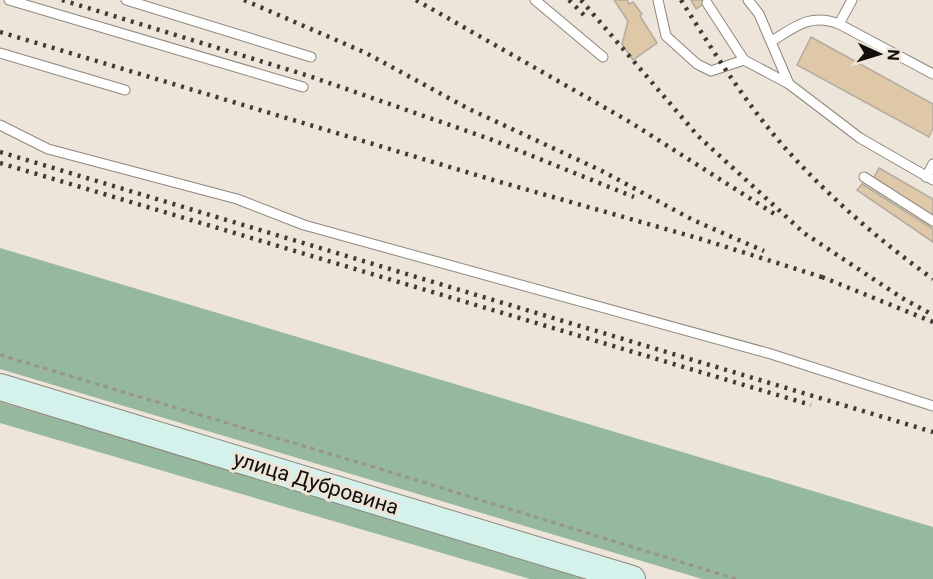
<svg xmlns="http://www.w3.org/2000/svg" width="933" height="579" font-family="Roboto,sans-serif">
	<rect width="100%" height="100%" fill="#ede5d9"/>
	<g fill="#95b89f">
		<polygon points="0,248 933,527 933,579 702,579 0,369"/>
		<polygon points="0,402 599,579 530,579 0,423"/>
	</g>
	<g fill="#dfc8a7" stroke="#b3ab9f" stroke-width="1.5">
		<polygon points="614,0 627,0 629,4 633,2 642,14 640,16 657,43 633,60 622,44 628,21"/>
		<polygon points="691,0 710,0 696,9"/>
		<polygon points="811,37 933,104 933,128 929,137 797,65"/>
		<polygon points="879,168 933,199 933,216 872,181"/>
		<polygon points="862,184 933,229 933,242 857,190"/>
	</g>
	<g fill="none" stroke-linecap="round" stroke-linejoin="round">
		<g stroke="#8f877c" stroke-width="11">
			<g id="lane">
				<polyline points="9,0 303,87"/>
				<polyline points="126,0 311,57"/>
				<polyline points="535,0 603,57"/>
				<polyline points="658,0 666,36 697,64 711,71 744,60 789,84"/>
				<polyline points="748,0 759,14 789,84 860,138 933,180"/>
				<polyline points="852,0 839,24 933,74"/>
				<polyline points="707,3 744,60"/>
				<path d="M772 41C796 26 811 13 839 24"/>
				<polyline points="0,53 125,90"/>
				<polyline points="0,125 48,149 237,199 304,225 771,354 933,406"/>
				<polyline points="864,177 933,221"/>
				<polyline points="926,177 933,164"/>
			</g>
		</g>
		<g stroke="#8f877c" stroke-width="28">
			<polyline id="secondary" points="0,387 632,579"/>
		</g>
		<polyline stroke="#9a938b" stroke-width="3" stroke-dasharray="4.5 4.5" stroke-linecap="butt" points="0,355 387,471 736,579"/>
		<use href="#lane" stroke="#fff" stroke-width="9"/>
		<use href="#secondary" stroke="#d4f1eb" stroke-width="26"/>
		<g stroke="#3f3b35" stroke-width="4.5" stroke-dasharray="3 6" stroke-linecap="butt">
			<polyline points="62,0 309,76 490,139 634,197"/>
			<polyline points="244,0 366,53 467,108 602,171 693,220 764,251"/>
			<polyline points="416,0 630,122 776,215"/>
			<polyline points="569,0 584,15"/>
			<polyline points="581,0 698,136 804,233 902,298 933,315"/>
			<path d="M681 0C713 51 746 104 786 149 830 198 880 241 933 279"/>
			<polyline points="0,32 493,180 701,239 828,279"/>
			<polyline points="0,152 933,432"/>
			<polyline points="0,163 811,405"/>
			<polyline points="822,277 933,322"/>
		</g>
	</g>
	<g text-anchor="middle" stroke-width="6" stroke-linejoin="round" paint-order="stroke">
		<g font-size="21" fill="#120f0b" stroke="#ede5d9">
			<text transform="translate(316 483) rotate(17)" y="7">улица Дубровина</text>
		</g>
	</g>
	<g transform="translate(879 54) rotate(94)" stroke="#ede5d9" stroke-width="4.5" paint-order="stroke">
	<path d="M0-4.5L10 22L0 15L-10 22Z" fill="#120f0b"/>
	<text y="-9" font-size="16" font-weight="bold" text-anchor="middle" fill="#120f0b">N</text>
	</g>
</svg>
